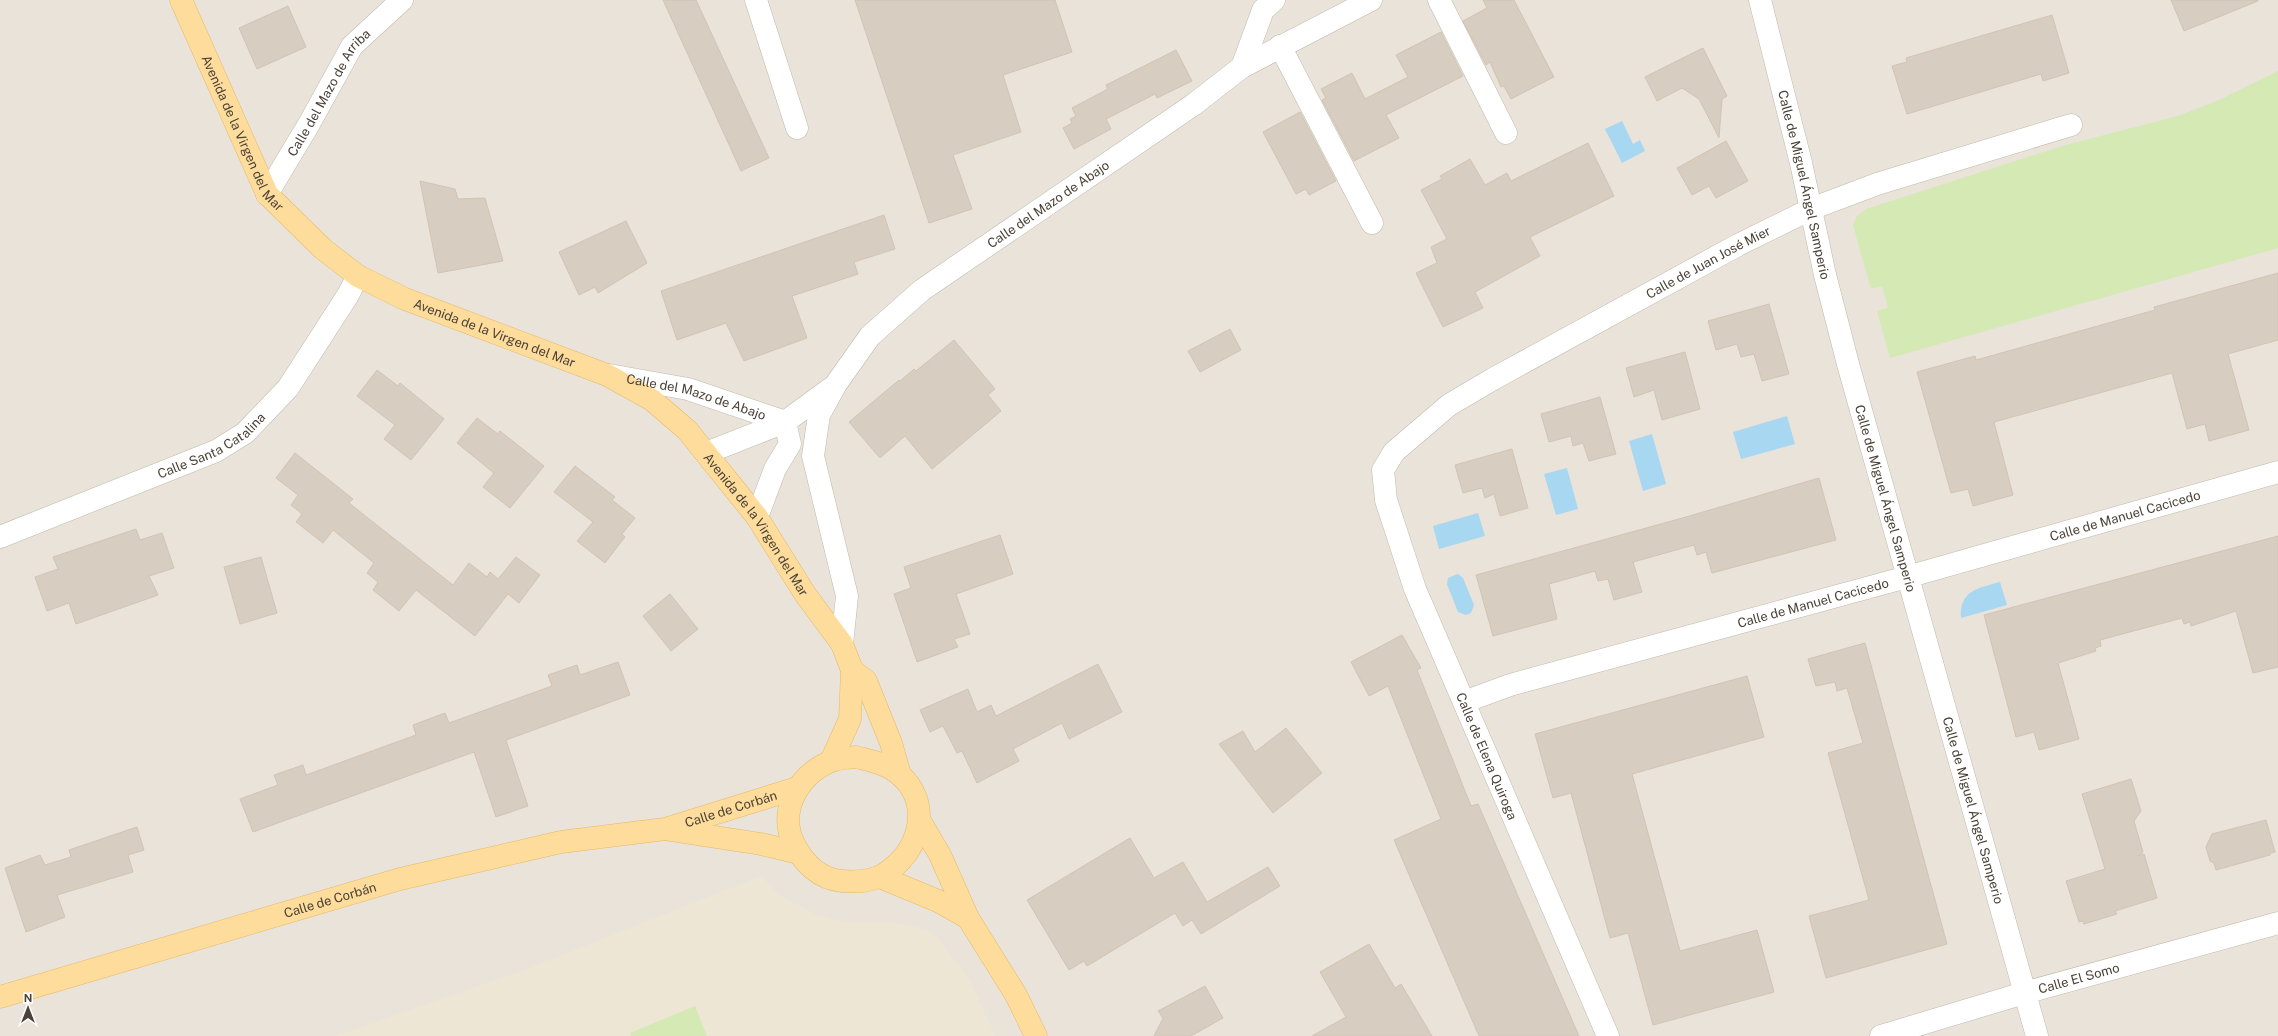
<svg xmlns="http://www.w3.org/2000/svg" width="2278" height="1036" font-family="'Public Sans',sans-serif">
	<rect width="100%" height="100%" fill="#f5f2eb"/>
	<rect fill="#e9e3d9" x="0" y="0" width="2278" height="1036"/>
	<polygon fill="#eee6d5" points="761,876 779,895 814,914 845,923 890,923 910,925 929,931 938,938 972,984 995,1036 336,1036 527,969"/>
	<g fill="#d4e9b4">
		<polygon points="2278,71 2278,248 1890,358 1877,311 1888,308 1882,286 1871,289 1853,225 1857,216 1866,209 2062,146 2178,116 2219,100"/>
		<polygon points="695,1006 707,1036 631,1036 630,1033"/>
	</g>
	<g fill="#a8d7f1">
		<polygon points="1622,121 1633,144 1640,140 1645,151 1622,163 1605,129"/>
		<polygon points="1787,416 1795,444 1741,459 1733,432"/>
		<polygon points="1652,434 1666,484 1643,491 1629,441"/>
		<polygon points="1567,468 1578,509 1556,515 1544,474"/>
		<polygon points="1478,513 1485,536 1439,549 1433,526"/>
		<polygon points="1458,574 1463,578 1474,605 1471,613 1466,615 1458,612 1447,584 1448,578"/>
		<path d="M2000 582 2007 605 1961 618C1959 590 1979 588 2000 582Z"/>
	</g>
	<g fill="#d7cdc0" stroke="#d2c4b3">
		<polygon points="663,0 696,0 769,158 741,171"/>
		<polygon points="855,0 1055,0 1072,52 1003,75 1021,132 953,155 972,209 929,223"/>
		<polygon points="1483,0 1514,0 1554,77 1511,99 1504,86 1501,87 1490,62 1486,65 1463,21 1487,8"/>
		<polygon points="2171,0 2258,0 2258,1 2184,31"/>
		<polygon points="288,6 306,47 257,69 239,28"/>
		<polygon points="2052,15 2069,73 2043,81 2041,74 1907,114 1892,66 1907,62 1906,58"/>
		<polygon points="1441,32 1463,76 1386,115 1399,138 1354,161 1322,100 1326,98 1321,89 1352,73 1365,99 1408,77 1396,55"/>
		<polygon points="1703,48 1727,96 1722,99 1719,138 1699,99 1682,88 1657,101 1645,77"/>
		<polygon points="1176,50 1192,81 1157,98 1155,94 1106,119 1111,129 1074,149 1063,128 1072,123 1070,119 1076,116 1072,108 1108,89 1106,85"/>
		<polygon points="1300,112 1336,181 1309,195 1306,189 1296,194 1263,132"/>
		<polygon points="1726,141 1748,181 1716,198 1709,186 1692,195 1677,168"/>
		<polygon points="1588,143 1614,196 1530,237 1540,256 1475,292 1483,308 1443,327 1416,273 1437,263 1431,247 1447,239 1421,190 1442,179 1440,176 1470,159 1485,185 1507,173 1511,181"/>
		<polygon points="420,181 455,189 458,199 485,198 503,261 438,273"/>
		<polygon points="884,215 895,249 854,262 858,274 792,296 807,338 744,361 726,323 677,340 661,291"/>
		<polygon points="626,221 647,263 598,293 595,287 579,295 559,252"/>
		<polygon points="2278,273 2278,340 2228,354 2249,430 2209,441 2205,424 2187,429 2172,373 1994,422 2013,495 1973,506 1968,489 1951,493 1917,372 1975,356 1976,360 2155,310 2154,307"/>
		<polygon points="1769,304 1789,374 1762,381 1754,354 1741,357 1737,344 1716,350 1708,321"/>
		<polygon points="1230,329 1241,350 1200,372 1188,351"/>
		<polygon points="954,340 995,389 988,395 1001,411 932,469 905,436 880,458 849,422 899,380 900,381 914,369 916,371"/>
		<polygon points="1685,352 1700,409 1662,420 1654,390 1634,397 1626,368"/>
		<polygon points="377,370 398,386 400,383 444,419 411,460 384,439 395,425 357,396"/>
		<polygon points="1600,397 1616,454 1589,461 1583,443 1573,446 1571,436 1549,442 1541,414"/>
		<polygon points="477,418 498,434 500,431 544,466 510,508 483,487 494,473 457,443"/>
		<polygon points="1512,449 1528,508 1500,516 1494,494 1485,498 1482,488 1463,493 1455,465"/>
		<polygon points="295,453 353,499 349,503 453,585 469,563 487,577 490,572 498,579 516,557 540,575 519,603 508,594 475,636 416,590 399,611 373,590 378,582 367,573 374,563 333,530 323,543 296,522 302,514 291,505 298,495 276,478"/>
		<polygon points="575,466 615,497 612,500 635,518 622,534 625,537 605,563 577,541 593,522 554,492"/>
		<polygon points="1819,478 1836,540 1712,573 1706,552 1697,555 1694,545 1633,562 1642,592 1614,600 1608,579 1598,581 1595,571 1549,584 1557,619 1493,636 1476,575 1686,517"/>
		<polygon points="136,529 140,540 162,533 174,568 149,576 158,595 76,624 69,603 47,611 35,577 58,569 53,557"/>
		<polygon points="1000,535 1013,574 956,594 970,634 954,639 958,647 917,662 894,594 911,588 904,567"/>
		<polygon points="2278,536 2278,667 2253,673 2236,611 2191,626 2190,622 2184,624 2182,618 2100,640 2101,646 2095,648 2096,651 2058,663 2079,739 2039,750 2034,732 2016,737 1984,615"/>
		<polygon points="261,557 277,613 240,624 224,567"/>
		<polygon points="670,594 698,629 671,651 643,616"/>
		<polygon points="1402,635 1421,668 1417,670 1471,806 1478,804 1579,1036 1479,1036 1394,840 1441,819 1388,686 1369,696 1351,662"/>
		<polygon points="1865,643 1947,944 1826,978 1809,916 1869,900 1828,753 1863,743 1847,688 1837,691 1835,682 1816,686 1808,659"/>
		<polygon points="618,662 630,695 506,740 528,806 496,817 474,752 253,832 240,799 278,785 274,775 303,765 306,775 416,735 413,725 445,713 449,723 552,686 548,675 577,665 580,675"/>
		<polygon points="1098,664 1122,712 1069,739 1062,723 1013,749 1019,761 977,783 962,751 957,753 943,726 930,732 920,710 968,689 977,712 991,705 996,716"/>
		<polygon points="1747,676 1764,737 1632,774 1680,951 1757,930 1774,992 1653,1025 1628,933 1610,938 1571,793 1553,798 1535,734"/>
		<polygon points="1286,728 1322,773 1273,813 1219,744 1243,731 1255,752"/>
		<polygon points="2131,779 2141,811 2134,821 2143,852 2138,856 2144,854 2157,898 2115,911 2117,914 2084,924 2083,921 2079,922 2066,881 2105,869 2082,794"/>
		<polygon points="2266,820 2275,852 2270,853 2270,855 2216,870 2214,863 2210,861 2206,847 2212,834"/>
		<polygon points="137,827 144,850 128,855 133,872 57,895 65,917 26,932 5,868 40,855 45,865 71,857 69,850"/>
		<polygon points="1130,838 1154,878 1183,862 1207,902 1268,867 1280,886 1201,934 1192,920 1183,926 1175,913 1087,966 1084,961 1069,970 1027,900"/>
		<polygon points="1369,944 1395,988 1401,984 1432,1036 1312,1036 1346,1017 1320,972"/>
		<polygon points="1205,986 1223,1018 1191,1036 1154,1036 1163,1018 1158,1011"/>
	</g>
	<g fill="none" stroke-linecap="round" stroke-linejoin="round">
		<g stroke="#c1b9ad" stroke-width="23">
			<g id="minor">
				<polyline points="756,0 797,128"/>
				<polyline points="1439,0 1506,133"/>
				<path id="s1" d="M1760 0 1801 163 1825 275 1848 364 2037 1036"/>
				<polyline points="1280,46 1372,223"/>
				<polyline points="1242,67 1263,10 1274,0"/>
				<path id="s2" d="M267 194 309 124 352 46 402 0"/>
				<path id="s3" d="M609 375 688 389 785 422"/>
				<polyline points="706,453 785,422 830,389"/>
				<polyline points="757,517 775,469 790,444 785,422"/>
				<path id="s4" d="M0 537 216 451 245 433 288 388 348 295 358 276"/>
				<path id="s5" d="M842 644 847 596 813 456 819 415 836 384 870 336 922 290 1193 105 1242 67 1371 0"/>
				<path id="s6" d="M1464 702 1510 685 1907 577 2278 472"/>
				<path id="s7" d="M1608 1036 1415 589 1386 500 1383 470 1394 452 1449 405 1493 379 1738 245 1811 209 1877 184 2071 125"/>
				<path id="s8" d="M1881 1036 2024 993 2278 923"/>
			</g>
		</g>
		<g stroke="#e5b969" stroke-width="23">
			<g id="major">
				<path id="s9" d="M181 0 267 194 323 249 358 276 405 299 607 375 652 400 687 430 757 517 805 594 842 644 852 670 850 719 831 761"/>
				<polyline points="852,670 866,681 891,743 900,775"/>
				<path d="M856 757C871 761 888 764 900 775 931 802 921 847 891 869 887 872 883 876 878 877 866 882 855 882 842 881 820 879 804 864 794 844 778 811 798 776 829 762 837 758 847 758 856 757Z"/>
				<polyline points="920,821 940,855 968,918 1016,995 1036,1036"/>
				<polyline points="670,830 761,844 799,853"/>
				<polyline points="880,877 938,901 968,918"/>
				<path id="s10" d="M0 997 400 879 561 842 665 829 797 788"/>
			</g>
		</g>
		<use href="#minor" stroke="#fff" stroke-width="22"/>
		<use href="#major" stroke="#fedc9b" stroke-width="22"/>
	</g>
	<g text-anchor="middle" stroke-width="3" stroke-linejoin="round" paint-order="stroke">
		<g font-size="13" fill="#4a4238" stroke="#fff">
			<text dy="5" stroke="none"><textPath href="#s2" startOffset="119">Calle del Mazo de Arriba</textPath></text>
			<text dy="5" stroke="none"><textPath href="#s9" startOffset="147">Avenida de la Virgen del Mar</textPath></text>
			<text dy="5" stroke="none"><textPath href="#s1" startOffset="190">Calle de Miguel Ángel Samperio</textPath></text>
			<text dy="5" stroke="none"><textPath href="#s5" startOffset="550">Calle del Mazo de Abajo</textPath></text>
			<text dy="5" stroke="none"><textPath href="#s7" startOffset="1000">Calle de Juan José Mier</textPath></text>
			<text dy="5" stroke="none"><textPath href="#s9" startOffset="483">Avenida de la Virgen del Mar</textPath></text>
			<text dy="5" stroke="none"><textPath href="#s3" startOffset="90">Calle del Mazo de Abajo</textPath></text>
			<text dy="5" stroke="none"><textPath href="#s4" startOffset="231">Calle Santa Catalina</textPath></text>
			<text dy="5" stroke="none"><textPath href="#s1" startOffset="514">Calle de Miguel Ángel Samperio</textPath></text>
			<text dy="5" stroke="none"><textPath href="#s6" startOffset="687">Calle de Manuel Cacicedo</textPath></text>
			<text dy="5" stroke="none"><textPath href="#s9" startOffset="818">Avenida de la Virgen del Mar</textPath></text>
			<text dy="5" stroke="none"><textPath href="#s6" startOffset="363">Calle de Manuel Cacicedo</textPath></text>
			<text transform="translate(1487 756) rotate(67)" y="5">Calle de Elena Quiroga</text>
			<text dy="5" stroke="none"><textPath href="#s10" startOffset="756">Calle de Corbán</textPath></text>
			<text dy="5" stroke="none"><textPath href="#s1" startOffset="838">Calle de Miguel Ángel Samperio</textPath></text>
			<text dy="5" stroke="none"><textPath href="#s10" startOffset="344">Calle de Corbán</textPath></text>
			<text dy="5" stroke="none"><textPath href="#s8" startOffset="206">Calle El Somo</textPath></text>
		</g>
	</g>
	<g transform="translate(28 1008)" stroke="#ffffff" stroke-width="3" paint-order="stroke">
	<path d="M0-3L7 15L0 10L-7 15Z" fill="#4a4238"/>
	<text y="-6" font-size="11" font-weight="bold" text-anchor="middle" fill="#4a4238">N</text>
	</g>
</svg>
